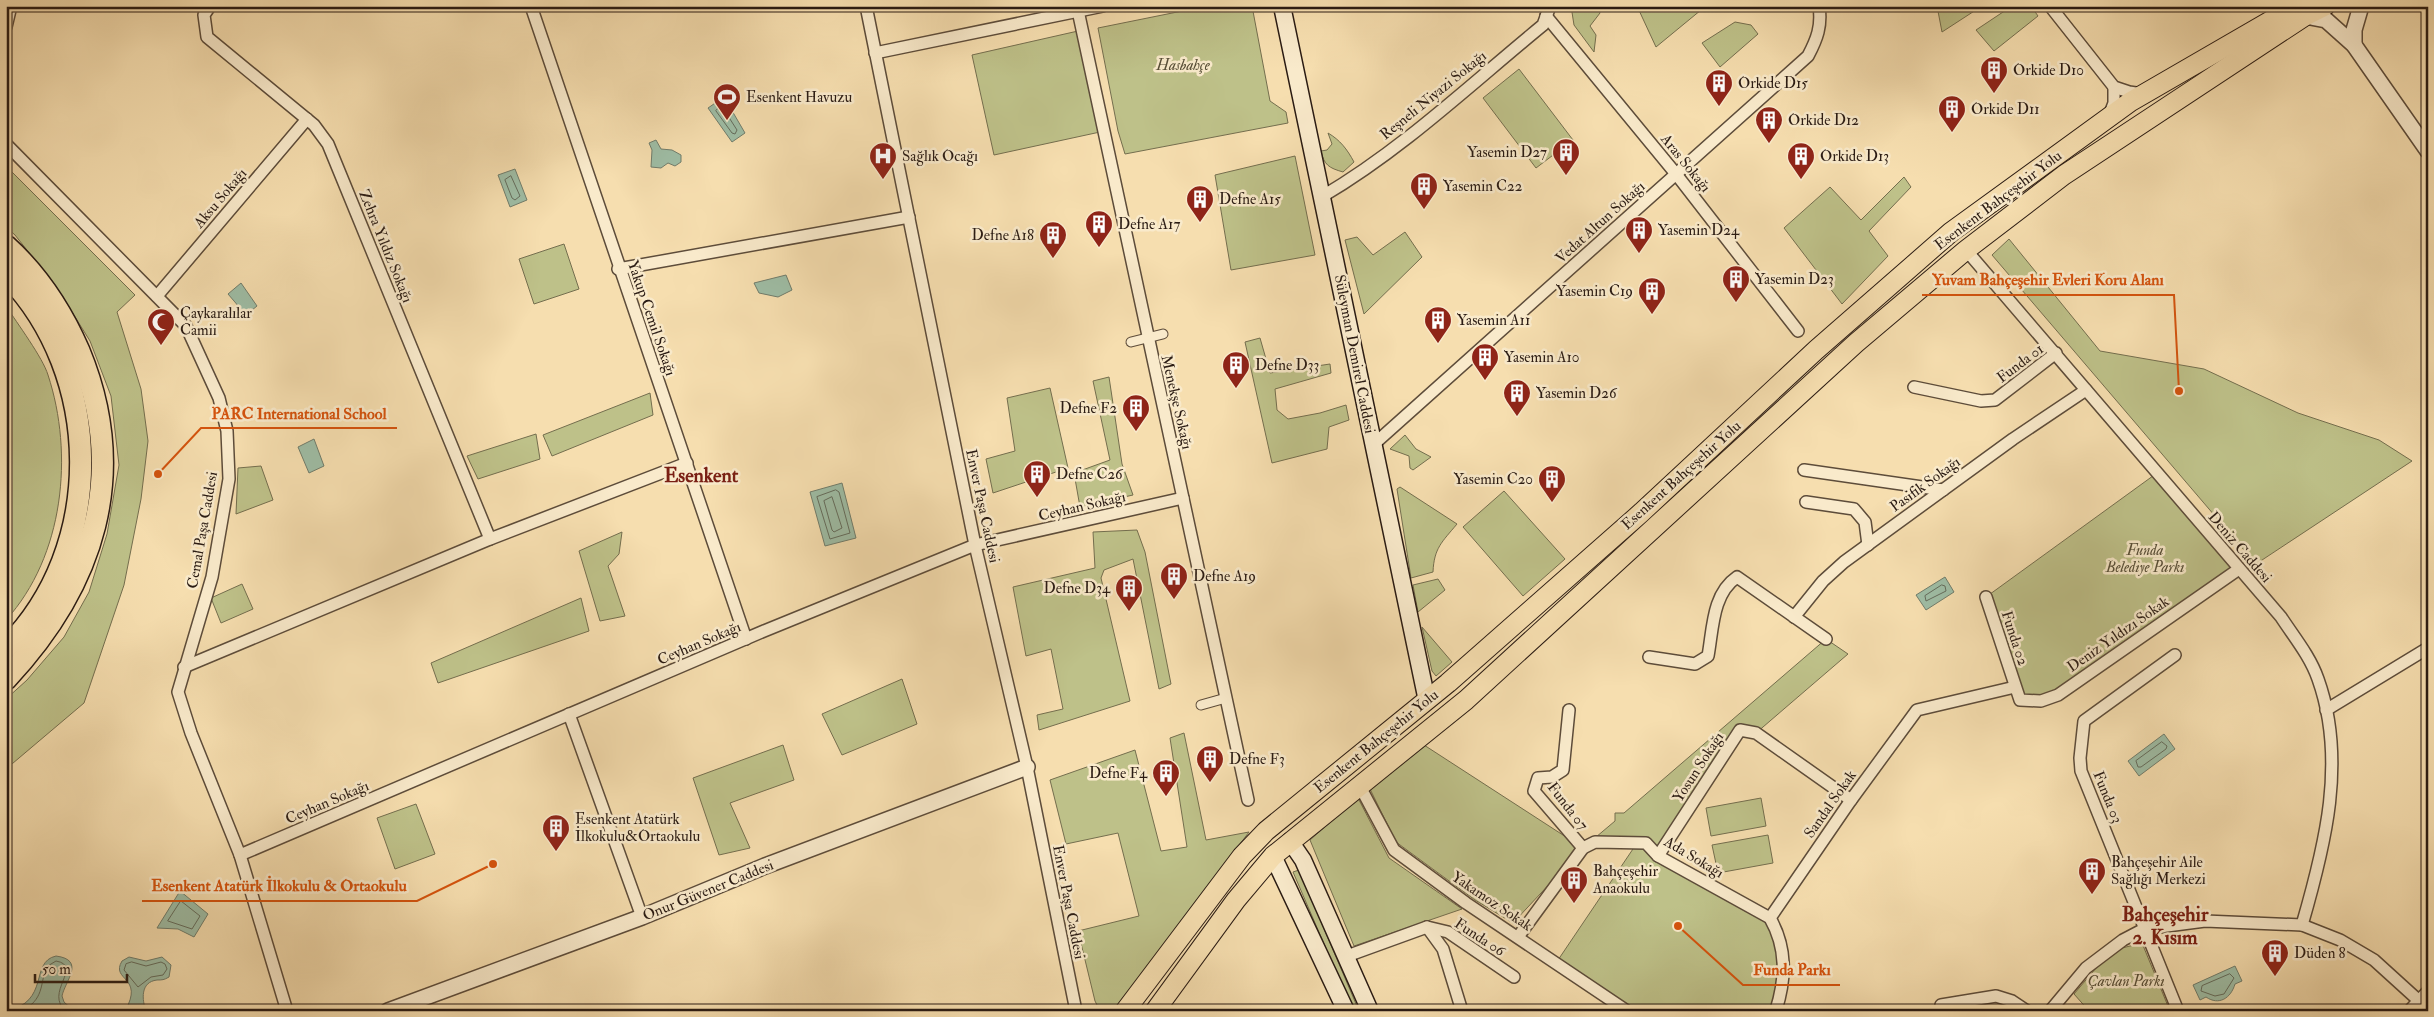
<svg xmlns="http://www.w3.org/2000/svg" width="2434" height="1017" font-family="'IM FELL Double Pica',serif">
	<rect width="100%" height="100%" fill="#f6deaf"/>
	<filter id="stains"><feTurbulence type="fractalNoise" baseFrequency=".004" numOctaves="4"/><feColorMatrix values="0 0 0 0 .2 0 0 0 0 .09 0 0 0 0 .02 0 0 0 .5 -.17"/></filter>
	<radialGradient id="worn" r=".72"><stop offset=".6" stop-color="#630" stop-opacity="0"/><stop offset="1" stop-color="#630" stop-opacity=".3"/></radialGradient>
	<g fill="#bec189" stroke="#746e4e">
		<polygon points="1207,6 1252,6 1270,101 1286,112 1288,123 1125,154 1118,131 1098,28"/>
		<polygon points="1571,6 1599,6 1600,13 1590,26 1596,35 1594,52 1574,25"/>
		<polygon points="1637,6 1700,6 1701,10 1656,47"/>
		<polygon points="1937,6 1982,6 1942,32"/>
		<polygon points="2012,6 2031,6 2038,16 1994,51 1976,30"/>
		<polygon points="1735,22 1751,25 1758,34 1720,67 1702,43"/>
		<polygon points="1078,31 1100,132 994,155 972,55"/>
		<polygon points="1519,69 1573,140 1536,168 1483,98"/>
		<path d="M1328 133C1340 140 1347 149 1354 162L1343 172C1329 168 1324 165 1321 151L1327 150 1332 144Z"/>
		<polygon points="1295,156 1315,255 1231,270 1215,175"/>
		<polygon points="6,166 135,295 117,312 141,389 148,441 141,499 124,585 84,703 6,769 6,699 27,680 64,637 89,592 107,534 119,465 111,396 90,341 57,288 15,235 6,227"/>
		<polygon points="1904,177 1911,187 1869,231 1888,256 1842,304 1784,228 1830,187 1861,220"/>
		<polygon points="1405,232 1422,257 1364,314 1345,240 1357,237 1373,255"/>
		<polygon points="2009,239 2100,351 2204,369 2298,413 2379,440 2412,461 2256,564 1992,255"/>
		<polygon points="564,244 579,289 534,304 519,259"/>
		<path d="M6 306C17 323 43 358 48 375 74 454 64 556 6 620Z"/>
		<polygon points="1260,338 1270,373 1330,364 1331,373 1275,389 1277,410 1288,419 1320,413 1346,405 1349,420 1329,427 1327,449 1272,463 1245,342"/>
		<polygon points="1109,377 1122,464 1133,495 1080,507 1074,473 1110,460 1093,381"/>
		<polygon points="1050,388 1068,468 993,493 986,459 1015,451 1007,398"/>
		<polygon points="650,393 653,415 552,456 543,435"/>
		<polygon points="536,434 540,459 478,479 467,456"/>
		<polygon points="1405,435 1416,449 1431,457 1413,470 1410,468 1409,456 1390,449"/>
		<polygon points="261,466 273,500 236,514 238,468"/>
		<polygon points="2157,473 2239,569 2058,695 2020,700 1986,597"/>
		<path d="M1400 487 1457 524C1442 542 1434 548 1433 572L1411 578 1397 489Z"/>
		<polygon points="1504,491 1565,559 1523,596 1463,527"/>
		<polygon points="1137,530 1145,552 1171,684 1159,689 1133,559 1104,570 1101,578 1130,701 1039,730 1037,715 1063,709 1051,649 1026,656 1013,587 1095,568 1093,532"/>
		<polygon points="622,532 619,554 608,566 625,616 600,621 579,551"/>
		<polygon points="1438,579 1445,590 1418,612 1413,585"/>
		<polygon points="242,584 253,609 221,623 211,598"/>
		<polygon points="581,598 589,631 438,683 431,663"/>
		<polygon points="1422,627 1452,662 1436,676 1432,671"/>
		<polygon points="1826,639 1848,654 1756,733 1740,731 1658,856 1770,918 1785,980 1775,1011 1627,1011 1556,963 1637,843 1583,848 1513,923 1475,900 1396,842 1370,789 1424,745 1583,848 1615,821 1615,813 1624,813"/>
		<polygon points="902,679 917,724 842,755 822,714"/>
		<polygon points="1184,733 1206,840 1249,832 1115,1011 1100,1011 1095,1001 1078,931 1139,916 1118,833 1066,844 1050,780 1135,750 1161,851 1187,847 1170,738"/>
		<polygon points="783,745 794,780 730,803 750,848 719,855 693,778"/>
		<polygon points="1358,798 1389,858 1462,909 1354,946 1310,840"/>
		<polygon points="1761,798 1766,826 1711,836 1706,808"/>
		<polygon points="416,804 435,854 395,869 377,818"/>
		<polygon points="1768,835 1773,863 1718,873 1712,845"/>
		<polygon points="1299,870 1359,1011 1353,1011 1293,872"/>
		<polygon points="2142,943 2170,1011 2089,1011 2074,994 2102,961 2118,949"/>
	</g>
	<g fill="#9ebda5" stroke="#707c6b">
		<polygon points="724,97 745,133 732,142 708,108"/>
		<polygon points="656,140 661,149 672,150 681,155 681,162 675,166 668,163 661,168 651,167 652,150 649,143"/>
		<polygon points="515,169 527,200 510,207 498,175"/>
		<polygon points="786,275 792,290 778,297 759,293 754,283"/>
		<polygon points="241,283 257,306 246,315 228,294"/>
		<polygon points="314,439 324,466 309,473 298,447"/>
		<polygon points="842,483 856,538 825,546 810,492"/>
		<polygon points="1945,577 1954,592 1926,610 1916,595"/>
		<polygon points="2164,734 2175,749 2139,776 2128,761"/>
		<polygon points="180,891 208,914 194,937 178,929 157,928"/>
		<path d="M56 956C86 960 65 981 62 996L64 1002 74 1011H6C51 1002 29 962 56 956Z"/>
		<path d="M129 957 146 961 162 957 171 965 169 977C164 980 162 980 157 980 140 982 142 1000 146 1011H125C145 976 110 981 122 961Z"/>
		<path d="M2235 966 2242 981 2235 984C2231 998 2219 1006 2206 997L2200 1000 2193 985Z"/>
	</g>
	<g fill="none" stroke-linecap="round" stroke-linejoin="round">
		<g stroke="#646c5c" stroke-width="1">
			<polygon points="721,105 737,130 735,134 732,133 716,111"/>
			<polygon points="511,176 520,196 515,200 512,198 505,180"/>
			<polygon points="836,490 839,492 850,533 830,539 817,497"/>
			<polygon points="832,497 842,528 834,532 832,530 824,501"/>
			<polygon points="1942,585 1945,586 1946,591 1926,601 1925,596"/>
			<polygon points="2162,742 2167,746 2166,749 2141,767 2138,767 2136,761"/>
			<polygon points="181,901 200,916 192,929 168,921"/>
			<polygon points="132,962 146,966 161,962 165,964 167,969 163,975 151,977 138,987 124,970 126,964"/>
			<polygon points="2230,974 2234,978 2224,994 2215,996 2201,991 2202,986"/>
			<path d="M22 1011C44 999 40 986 46 967L56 961C84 966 43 993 66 1011"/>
		</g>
		<g stroke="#5d4c3a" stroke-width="11">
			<g id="pedestrian">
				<polyline points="1131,342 1163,334"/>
				<polyline points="1201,705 1226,698"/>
			</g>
		</g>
		<g stroke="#5d4c3a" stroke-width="14">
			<g id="minor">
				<polyline points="210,6 204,15 207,37 314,125 328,144 490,539"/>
				<path d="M531 6C601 218 675 428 746 639"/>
				<polyline points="866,6 975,545 1027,767 1076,1011"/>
				<polyline points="1077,6 1248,800"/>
				<polyline points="2050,6 2114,87 2129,92 2143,94"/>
				<polyline points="1546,16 1676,174 1798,331"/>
				<polyline points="6,27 11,6"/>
				<polyline points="875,53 1103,6"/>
				<polyline points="2109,116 2114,103 2114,87"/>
				<polyline points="6,144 186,326 219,398 227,431 229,479 212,577 178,692 191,733 240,855 287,1011"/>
				<path d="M1323 196C1403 149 1472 83 1543 25L1550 6"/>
				<path d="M1966 250 2281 617C2294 637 2310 656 2318 679 2347 760 2325 846 2302 925"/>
				<polyline points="618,269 909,217"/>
				<polyline points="157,296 307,119"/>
				<polyline points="1914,387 1981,401 1995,400 2056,353"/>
				<path d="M1373 445 1808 56C1817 39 1822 26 1819 6"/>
				<polyline points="1804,470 1943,490"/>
				<polyline points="1806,502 1854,509 1865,522 1868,545"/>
				<polyline points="1986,597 2020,700 2041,701 2058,695 2239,569"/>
				<polyline points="1794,617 1823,581 1844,562 2013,439 2086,390"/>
				<polyline points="2175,655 2084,721 2080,758 2081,771 2178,1011"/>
				<path d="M1649 657 1695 664 1708 656C1713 629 1712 594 1737 577L1826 639"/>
				<polyline points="184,667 490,539 687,463"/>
				<polyline points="1569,710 1563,770 1552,777 1538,778 1534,791 1583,848"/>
				<polyline points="2326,710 2428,648"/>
				<polyline points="569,714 642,917"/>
				<polyline points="1364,794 1394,850 1466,903 1627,1011"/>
				<polyline points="240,855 764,631 975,545 1183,498"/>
				<polyline points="1658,856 1740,730 1756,733 1851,800"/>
				<polyline points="1770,918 1851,800 1917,710 2015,687"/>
				<polyline points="1427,927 1443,949 1462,1011"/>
				<path d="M1518 937 1583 848 1595 842 1646 843 1658 856 1770 918C1787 948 1786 978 1776 1010"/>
				<polyline points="1347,956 1427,927 1448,932 1514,977"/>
				<polyline points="1941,1005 1996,996 2012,1001 2027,1011"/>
				<polyline points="2050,1011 2086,968 2123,940 2144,929 2205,921 2302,925 2340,940 2374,960 2428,1009"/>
				<polyline points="2409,1011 2428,991"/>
			</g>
		</g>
		<g stroke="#5d4c3a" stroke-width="18">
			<g id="tertiary">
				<polyline points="2305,16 2326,20 2354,45 2428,151"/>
				<polyline points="2354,45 2354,30 2361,6"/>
				<polyline points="388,1011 642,917 765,866 1027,767"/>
			</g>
		</g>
		<g stroke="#2a1b13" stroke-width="19">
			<g id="secondary">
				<polyline points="1282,6 1427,701"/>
				<polyline points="1290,841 1303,860 1370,1011"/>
				<polyline points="1273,856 1346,1011"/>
			</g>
		</g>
		<g stroke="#2a1b13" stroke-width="21">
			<g id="primary">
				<polyline points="1125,1011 1242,856 1266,831 1448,683 1642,512 1816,350 1951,232 2130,102 2296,6"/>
				<polyline points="1155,1011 1236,900 1273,856 1466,700 1856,343 1966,250 2064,175 2305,16 2325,6"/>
			</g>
		</g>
		<g stroke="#2a1b13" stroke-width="24">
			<g id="motorway">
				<path d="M6 246C38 275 62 312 79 351 130 474 94 585 6 679"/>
				<path d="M6 274C104 373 107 549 6 648"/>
			</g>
		</g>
		<use href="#pedestrian" stroke="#f9eacb" stroke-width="9"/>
		<use href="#minor" stroke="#f9eacb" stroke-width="11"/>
		<use href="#tertiary" stroke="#f9eacb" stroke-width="15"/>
		<use href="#secondary" stroke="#f9eacb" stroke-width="16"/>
		<use href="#primary" stroke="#f6deaf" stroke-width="19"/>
		<use href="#motorway" stroke="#f6deaf" stroke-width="21"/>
	</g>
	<defs>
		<g id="building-pin" transform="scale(1.4375)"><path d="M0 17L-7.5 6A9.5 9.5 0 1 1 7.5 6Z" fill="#8f2418" stroke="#f9eacb"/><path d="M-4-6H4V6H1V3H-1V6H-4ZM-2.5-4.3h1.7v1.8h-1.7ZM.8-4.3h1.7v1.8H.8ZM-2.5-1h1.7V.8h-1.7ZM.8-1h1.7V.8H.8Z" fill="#fff"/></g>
		<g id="stadium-pin" transform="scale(1.4375)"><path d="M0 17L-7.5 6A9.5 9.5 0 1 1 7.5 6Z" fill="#8f2418" stroke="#f9eacb"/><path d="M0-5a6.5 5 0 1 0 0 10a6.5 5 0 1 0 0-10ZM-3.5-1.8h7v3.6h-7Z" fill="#fff"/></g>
		<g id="hospital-pin" transform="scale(1.4375)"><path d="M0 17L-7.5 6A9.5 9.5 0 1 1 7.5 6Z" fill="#8f2418" stroke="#f9eacb"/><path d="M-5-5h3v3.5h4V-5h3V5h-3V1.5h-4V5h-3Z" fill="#fff"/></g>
		<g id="mosque-pin" transform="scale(1.4375)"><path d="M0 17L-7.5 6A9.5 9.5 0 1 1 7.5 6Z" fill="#8f2418" stroke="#f9eacb"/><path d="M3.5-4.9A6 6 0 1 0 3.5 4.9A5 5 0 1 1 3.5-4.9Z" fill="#fff"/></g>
	</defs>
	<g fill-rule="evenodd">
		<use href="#building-pin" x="1994" y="70"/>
		<use href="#building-pin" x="1719" y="83"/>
		<use href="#stadium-pin" x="727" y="97"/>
		<use href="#building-pin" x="1952" y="109"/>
		<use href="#building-pin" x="1769" y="120"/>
		<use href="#building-pin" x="1566" y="152"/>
		<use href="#hospital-pin" x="883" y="156"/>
		<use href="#building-pin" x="1801" y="156"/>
		<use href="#building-pin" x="1424" y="186"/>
		<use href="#building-pin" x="1200" y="199"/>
		<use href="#building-pin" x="1099" y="224"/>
		<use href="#building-pin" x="1639" y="230"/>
		<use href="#building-pin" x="1053" y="235"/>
		<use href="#building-pin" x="1736" y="279"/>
		<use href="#building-pin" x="1652" y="291"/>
		<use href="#building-pin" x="1438" y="320"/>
		<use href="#mosque-pin" x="161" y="322"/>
		<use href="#building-pin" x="1485" y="357"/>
		<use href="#building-pin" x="1236" y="365"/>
		<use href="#building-pin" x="1517" y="393"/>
		<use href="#building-pin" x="1136" y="408"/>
		<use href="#building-pin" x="1037" y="474"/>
		<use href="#building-pin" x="1552" y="479"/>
		<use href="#building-pin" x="1174" y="576"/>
		<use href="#building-pin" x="1129" y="588"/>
		<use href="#building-pin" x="1210" y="759"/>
		<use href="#building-pin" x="1166" y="773"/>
		<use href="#building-pin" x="556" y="828"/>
		<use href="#building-pin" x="2092" y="871"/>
		<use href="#building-pin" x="1574" y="880"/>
		<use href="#building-pin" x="2275" y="953"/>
	</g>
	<g text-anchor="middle" stroke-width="5" stroke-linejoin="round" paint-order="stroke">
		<g font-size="15" font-style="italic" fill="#564d36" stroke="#f9eacb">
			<text x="1183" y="70">Hasbahçe</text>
			<text x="2145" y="555">Funda<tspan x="2145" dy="17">Belediye Parkı</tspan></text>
			<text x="2126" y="986">Çavlan Parkı</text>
		</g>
		<g font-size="15" fill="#2a1b13" stroke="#f9eacb" text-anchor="start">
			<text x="2013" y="75">Orkide D10</text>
			<text x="1738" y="88">Orkide D15</text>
			<text x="746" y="102">Esenkent Havuzu</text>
			<text x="1971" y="114">Orkide D11</text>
			<text x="1788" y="125">Orkide D12</text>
			<text x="1547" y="157" text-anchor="end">Yasemin D27</text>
			<text x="902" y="161">Sağlık Ocağı</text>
			<text x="1820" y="161">Orkide D13</text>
			<text x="1443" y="191">Yasemin C22</text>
			<text x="1219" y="204">Defne A15</text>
			<text x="1118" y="229">Defne A17</text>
			<text x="1658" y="235">Yasemin D24</text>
			<text x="1034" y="240" text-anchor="end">Defne A18</text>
			<text x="1755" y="284">Yasemin D23</text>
			<text x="1633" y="296" text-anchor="end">Yasemin C19</text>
			<text x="180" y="318">Çaykaralılar<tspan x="180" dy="17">Camii</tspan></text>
			<text x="1457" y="325">Yasemin A11</text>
			<text x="1504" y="362">Yasemin A10</text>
			<text x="1255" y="370">Defne D33</text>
			<text x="1536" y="398">Yasemin D26</text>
			<text x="1117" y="413" text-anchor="end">Defne F2</text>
			<text x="1056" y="479">Defne C26</text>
			<text x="1533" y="484" text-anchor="end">Yasemin C20</text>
			<text x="1193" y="581">Defne A19</text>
			<text x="1110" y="593" text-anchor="end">Defne D34</text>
			<text x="1229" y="764">Defne F3</text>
			<text x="1147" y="778" text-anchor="end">Defne F4</text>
			<text x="575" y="824">Esenkent Atatürk<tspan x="575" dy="17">İlkokulu&amp;Ortaokulu</tspan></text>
			<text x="2111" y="867">Bahçeşehir Aile<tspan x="2111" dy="17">Sağlığı Merkezi</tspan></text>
			<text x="1593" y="876">Bahçeşehir<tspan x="1593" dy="17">Anaokulu</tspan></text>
			<text x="2294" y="958">Düden 8</text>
		</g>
		<g font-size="15" fill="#2a1b13" stroke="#f9eacb">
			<text transform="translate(1433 95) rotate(-39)" y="5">Reşneli Niyazi Sokağı</text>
			<text transform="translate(1686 163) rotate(51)" y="5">Aras Sokağı</text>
			<text transform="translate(220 198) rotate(-50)" y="5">Aksu Sokağı</text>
			<text transform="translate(1998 200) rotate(-37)" y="5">Esenkent Bahçeşehir Yolu</text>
			<text transform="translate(1600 222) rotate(-42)" y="5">Vedat Altun Sokağı</text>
			<text transform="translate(386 246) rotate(68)" y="5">Zehra Yıldız Sokağı</text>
			<text transform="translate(652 318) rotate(71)" y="5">Yakup Cemil Sokağı</text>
			<text transform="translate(1355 354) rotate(79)" y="5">Süleyman Demirel Caddesi</text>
			<text transform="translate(2020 363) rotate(-37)" y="5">Funda 01</text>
			<text transform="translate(1177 402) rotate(77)" y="5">Menekşe Sokağı</text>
			<text transform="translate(1681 475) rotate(-42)" y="5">Esenkent Bahçeşehir Yolu</text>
			<text transform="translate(1925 484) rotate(-36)" y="5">Pasifik Sokağı</text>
			<text transform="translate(983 506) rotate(78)" y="5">Enver Paşa Caddesi</text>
			<text transform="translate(1082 506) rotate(-13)" y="5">Ceyhan Sokağı</text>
			<text transform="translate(202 530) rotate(-80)" y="5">Cemal Paşa Caddesi</text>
			<text transform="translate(2240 547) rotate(49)" y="5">Deniz Caddesi</text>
			<text transform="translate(2118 634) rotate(-35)" y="5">Deniz Yıldızı Sokak</text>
			<text transform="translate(2015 638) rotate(72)" y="5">Funda 02</text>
			<text transform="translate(699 643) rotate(-23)" y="5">Ceyhan Sokağı</text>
			<text transform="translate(1376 741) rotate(-39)" y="5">Esenkent Bahçeşehir Yolu</text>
			<text transform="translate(1698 767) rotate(-57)" y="5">Yosun Sokağı</text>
			<text transform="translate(2108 797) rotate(68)" y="5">Funda 03</text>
			<text transform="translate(327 802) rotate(-23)" y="5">Ceyhan Sokağı</text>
			<text transform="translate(1830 804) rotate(-55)" y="5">Sandal Sokak</text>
			<text transform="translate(1568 806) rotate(52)" y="5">Funda 07</text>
			<text transform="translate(1694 857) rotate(31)" y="5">Ada Sokağı</text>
			<text transform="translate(708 890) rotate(-22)" y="5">Onur Güvener Caddesi</text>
			<text transform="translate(1492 901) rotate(34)" y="5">Yakamoz Sokak</text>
			<text transform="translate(1069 902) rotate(79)" y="5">Enver Paşa Caddesi</text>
			<text transform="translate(1480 937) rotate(33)" y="5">Funda 06</text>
		</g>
		<g font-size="20" font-weight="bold" fill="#7a1f14" stroke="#f9eacb">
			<text x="701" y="482">Esenkent</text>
			<text x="2165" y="921">Bahçeşehir<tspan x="2165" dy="23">2. Kısım</tspan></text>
		</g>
	</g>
	<path fill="none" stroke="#d5530d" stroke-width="2" d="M2179 391L2174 295H1922M158 474L201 428H397M493 864L417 901H142M1678 926L1743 985H1840"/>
	<g fill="#d5530d" stroke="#f9eacb" stroke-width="2">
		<circle cx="2179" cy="391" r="5"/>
		<circle cx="158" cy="474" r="5"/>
		<circle cx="493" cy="864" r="5"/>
		<circle cx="1678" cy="926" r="5"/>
	</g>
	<g font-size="16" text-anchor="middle" font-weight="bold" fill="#d5530d" stroke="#f9eacb" stroke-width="5" stroke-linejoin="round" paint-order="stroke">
		<text x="2048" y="285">Yuvam Bahçeşehir Evleri Koru Alanı</text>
		<text x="299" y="419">PARC International School</text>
		<text x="279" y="891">Esenkent Atatürk İlkokulu &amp; Ortaokulu</text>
		<text x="1792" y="975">Funda Parkı</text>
	</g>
	<rect width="2434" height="1017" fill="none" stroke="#f6deaf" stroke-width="25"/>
	<rect x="8" y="8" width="2419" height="1002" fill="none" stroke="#2a1b13" stroke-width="2.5"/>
	<rect x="12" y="12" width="2409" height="992" fill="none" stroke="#2a1b13"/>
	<path d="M35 974v8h92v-8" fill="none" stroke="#2a1b13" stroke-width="2.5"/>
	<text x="42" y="974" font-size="15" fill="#2a1b13" stroke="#f9eacb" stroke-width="4" paint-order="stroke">50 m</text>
	<rect width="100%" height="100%" filter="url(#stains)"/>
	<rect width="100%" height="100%" fill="url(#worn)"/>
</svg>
